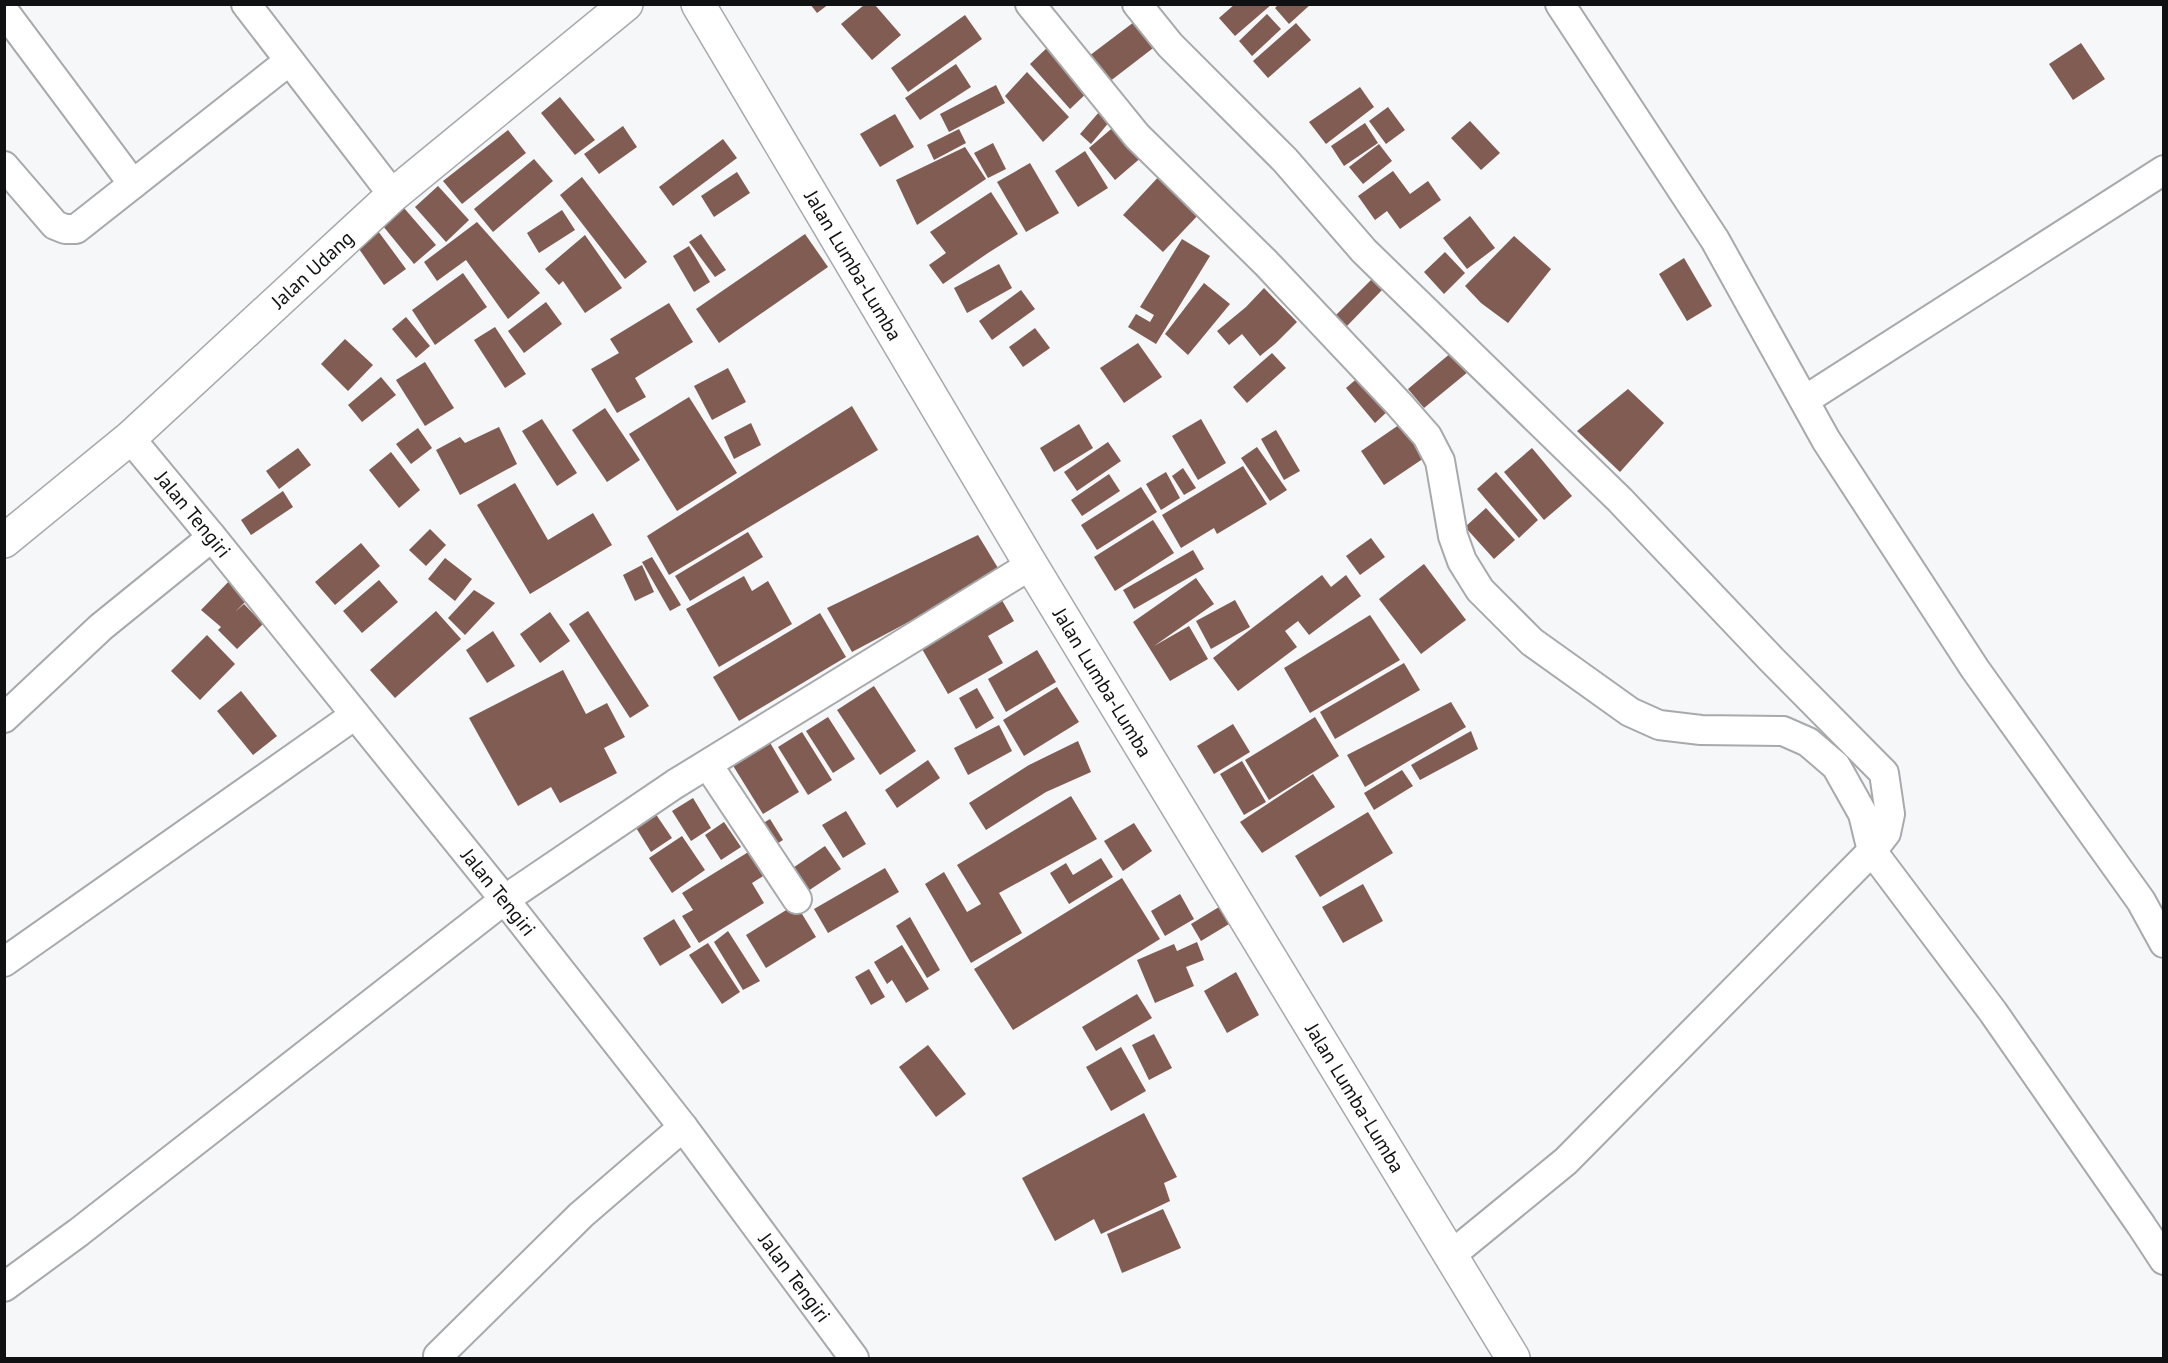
<svg xmlns="http://www.w3.org/2000/svg" width="2168" height="1363" font-family="'PT Sans',sans-serif">
	<rect width="100%" height="100%" fill="#f5f7f9"/>
	<g fill="#805c53">
		<polygon points="810,4 829,4 817,13"/>
		<polygon points="1235,4 1272,4 1235,36 1219,18"/>
		<polygon points="1279,4 1311,4 1289,24 1275,8"/>
		<polygon points="864,5 875,5 901,35 872,60 841,24"/>
		<polygon points="1267,14 1281,29 1252,56 1239,41"/>
		<polygon points="965,15 982,39 908,92 891,68"/>
		<polygon points="1142,16 1161,42 1109,82 1089,56"/>
		<polygon points="1296,23 1311,40 1268,78 1253,61"/>
		<polygon points="2081,43 2105,79 2073,100 2049,64"/>
		<polygon points="1050,45 1091,89 1070,109 1030,64"/>
		<polygon points="956,64 971,87 920,120 905,98"/>
		<polygon points="1027,72 1069,117 1043,142 1005,96"/>
		<polygon points="996,85 1005,103 949,132 940,114"/>
		<polygon points="1360,87 1374,107 1326,144 1309,122"/>
		<polygon points="560,97 595,140 575,155 541,113"/>
		<polygon points="1388,107 1405,130 1386,144 1369,121"/>
		<polygon points="1100,111 1110,121 1091,144 1080,134"/>
		<polygon points="895,114 914,147 880,167 860,134"/>
		<polygon points="1470,121 1500,153 1481,170 1451,138"/>
		<polygon points="1365,123 1378,143 1344,166 1331,146"/>
		<polygon points="1117,124 1143,156 1115,180 1089,148"/>
		<polygon points="623,126 637,147 599,174 584,154"/>
		<polygon points="959,129 966,143 934,160 927,145"/>
		<polygon points="508,130 526,153 462,204 443,181"/>
		<polygon points="723,139 737,158 673,206 659,187"/>
		<polygon points="993,143 1006,169 988,178 974,153"/>
		<polygon points="1379,144 1392,161 1363,184 1349,167"/>
		<polygon points="965,147 986,179 917,225 896,180"/>
		<polygon points="1085,151 1108,188 1078,207 1055,171"/>
		<polygon points="534,159 553,181 493,232 474,209"/>
		<polygon points="1030,163 1059,213 1026,232 997,182"/>
		<polygon points="1393,171 1410,194 1428,181 1441,200 1400,229 1387,211 1375,220 1358,196"/>
		<polygon points="737,172 750,193 714,217 701,196"/>
		<polygon points="1162,173 1202,211 1163,252 1123,215"/>
		<polygon points="582,177 647,262 625,279 560,195"/>
		<polygon points="438,186 469,220 446,242 415,207"/>
		<polygon points="991,192 1018,234 988,253 943,284 929,265 946,253 930,232"/>
		<polygon points="404,208 436,245 414,264 383,226"/>
		<polygon points="562,210 575,230 539,253 527,233"/>
		<polygon points="1470,216 1495,248 1467,269 1443,238"/>
		<polygon points="477,222 540,293 508,319 466,260 437,281 424,262"/>
		<polygon points="378,231 406,269 384,285 357,246"/>
		<polygon points="701,234 726,270 715,277 689,242"/>
		<polygon points="805,234 828,267 719,343 696,309"/>
		<polygon points="585,235 622,288 585,313 563,281 559,285 545,269"/>
		<polygon points="1514,236 1551,269 1508,323 1481,303 1465,286"/>
		<polygon points="1182,239 1210,256 1156,344 1128,327 1136,314 1150,322 1154,315 1140,307"/>
		<polygon points="689,246 710,282 694,292 673,256"/>
		<polygon points="1445,252 1465,273 1444,294 1424,272"/>
		<polygon points="1684,258 1712,306 1687,321 1659,274"/>
		<polygon points="999,264 1012,288 967,313 954,288"/>
		<polygon points="463,273 487,307 435,345 412,310"/>
		<polygon points="1372,279 1383,289 1346,327 1335,316"/>
		<polygon points="1204,283 1230,304 1188,355 1165,334"/>
		<polygon points="1264,288 1297,322 1276,343 1260,356 1242,334 1229,345 1217,331 1246,307"/>
		<polygon points="1021,290 1035,309 992,340 979,321"/>
		<polygon points="546,302 562,324 524,353 508,331"/>
		<polygon points="669,303 693,342 635,378 646,397 617,413 591,369 619,353 610,339"/>
		<polygon points="406,317 430,346 416,358 392,329"/>
		<polygon points="495,327 526,374 505,388 474,340"/>
		<polygon points="1035,328 1050,348 1023,367 1009,347"/>
		<polygon points="345,339 373,365 348,391 321,364"/>
		<polygon points="1138,343 1162,377 1124,403 1100,368"/>
		<polygon points="1458,347 1474,367 1424,408 1408,389"/>
		<polygon points="1272,353 1286,368 1247,403 1233,387"/>
		<polygon points="425,362 454,408 425,426 396,380"/>
		<polygon points="728,368 746,402 712,420 694,386"/>
		<polygon points="1360,376 1389,410 1375,423 1346,388"/>
		<polygon points="381,377 396,395 362,422 348,405"/>
		<polygon points="1628,389 1664,423 1620,472 1577,431"/>
		<polygon points="689,397 737,473 677,511 629,434"/>
		<polygon points="852,406 878,450 669,575 647,536"/>
		<polygon points="605,408 640,460 607,482 572,430"/>
		<polygon points="1409,418 1433,452 1384,485 1361,451"/>
		<polygon points="542,419 577,473 557,486 522,431"/>
		<polygon points="1201,419 1226,463 1198,480 1172,436"/>
		<polygon points="751,423 761,445 734,459 724,437"/>
		<polygon points="1079,424 1093,448 1054,472 1040,448"/>
		<polygon points="499,427 517,464 460,495 436,450 460,437 465,443"/>
		<polygon points="418,428 432,448 411,464 396,444"/>
		<polygon points="1276,430 1300,471 1284,480 1261,439"/>
		<polygon points="1108,442 1121,461 1077,491 1064,472"/>
		<polygon points="1257,447 1287,490 1270,501 1241,458"/>
		<polygon points="298,448 311,465 279,489 266,471"/>
		<polygon points="1532,448 1572,496 1544,520 1504,472"/>
		<polygon points="391,452 420,490 399,508 369,470"/>
		<polygon points="1243,466 1267,504 1217,534 1214,528 1181,548 1162,515"/>
		<polygon points="1183,468 1196,488 1184,495 1172,476"/>
		<polygon points="1166,472 1180,498 1161,510 1146,484"/>
		<polygon points="1496,472 1538,520 1519,538 1477,489"/>
		<polygon points="1109,474 1120,491 1082,516 1071,500"/>
		<polygon points="515,483 548,540 593,513 612,545 530,594 477,505"/>
		<polygon points="1141,487 1157,512 1097,550 1081,525"/>
		<polygon points="283,491 293,507 251,535 241,520"/>
		<polygon points="1486,508 1515,540 1494,559 1465,527"/>
		<polygon points="1153,520 1174,553 1115,591 1094,557"/>
		<polygon points="430,529 446,545 426,566 409,550"/>
		<polygon points="748,532 763,557 690,601 675,576"/>
		<polygon points="978,535 1001,573 852,652 827,608"/>
		<polygon points="1371,538 1385,557 1360,575 1346,556"/>
		<polygon points="361,543 380,566 335,605 315,582"/>
		<polygon points="1193,550 1204,569 1134,609 1123,590"/>
		<polygon points="652,557 681,605 670,611 642,562"/>
		<polygon points="445,558 472,579 455,601 428,579"/>
		<polygon points="1424,564 1466,620 1421,654 1379,599"/>
		<polygon points="642,565 654,592 635,601 623,575"/>
		<polygon points="236,574 253,594 235,612 244,604 263,624 237,649 218,630 221,627 201,610"/>
		<polygon points="1322,575 1331,587 1346,575 1361,596 1309,635 1298,621 1285,631 1297,647 1238,691 1213,658"/>
		<polygon points="744,576 752,591 768,581 792,624 719,667 686,609"/>
		<polygon points="1196,578 1214,604 1154,646 1189,626 1208,659 1170,681 1133,622"/>
		<polygon points="379,580 398,602 362,633 343,611"/>
		<polygon points="474,590 495,603 465,635 448,618"/>
		<polygon points="999,595 1014,621 988,636 1003,663 948,694 918,642"/>
		<polygon points="1235,600 1250,627 1211,649 1196,621"/>
		<polygon points="436,611 461,639 395,698 370,670"/>
		<polygon points="588,611 649,706 630,718 569,624"/>
		<polygon points="550,612 570,641 540,663 520,634"/>
		<polygon points="820,613 846,657 739,721 713,677"/>
		<polygon points="1370,615 1400,660 1310,713 1284,668"/>
		<polygon points="493,631 515,666 487,683 466,650"/>
		<polygon points="207,635 235,664 200,700 171,671"/>
		<polygon points="1037,650 1056,682 1006,712 988,679"/>
		<polygon points="1404,663 1420,690 1335,739 1320,712"/>
		<polygon points="563,670 586,714 607,703 625,737 604,748 617,773 560,803 551,787 518,806 469,718"/>
		<polygon points="874,686 916,751 880,775 837,710"/>
		<polygon points="1057,687 1079,722 1024,756 1003,720"/>
		<polygon points="977,688 994,718 976,729 959,698"/>
		<polygon points="241,691 277,736 253,755 217,711"/>
		<polygon points="1451,702 1466,727 1365,787 1347,755"/>
		<polygon points="828,717 855,759 833,773 806,731"/>
		<polygon points="1315,717 1339,756 1269,800 1245,760"/>
		<polygon points="1233,724 1250,752 1214,774 1197,746"/>
		<polygon points="999,725 1012,751 968,775 954,748"/>
		<polygon points="1471,731 1478,749 1420,780 1411,765"/>
		<polygon points="802,732 832,780 808,795 778,747"/>
		<polygon points="769,741 799,792 763,814 732,764"/>
		<polygon points="1078,741 1091,772 1046,792 986,830 969,803 1029,765"/>
		<polygon points="928,760 940,778 897,808 885,790"/>
		<polygon points="1242,761 1266,802 1244,815 1220,774"/>
		<polygon points="1402,770 1413,786 1374,810 1364,793"/>
		<polygon points="1313,774 1335,807 1262,853 1240,822"/>
		<polygon points="1071,796 1097,839 999,893 1022,933 971,963 925,884 944,872 967,912 981,904 957,865"/>
		<polygon points="693,798 711,828 691,841 672,811"/>
		<polygon points="846,811 866,844 843,858 822,825"/>
		<polygon points="1368,812 1393,853 1320,897 1295,856"/>
		<polygon points="655,813 672,838 651,852 635,826"/>
		<polygon points="770,819 783,840 770,848 758,826"/>
		<polygon points="724,822 741,847 721,860 705,835"/>
		<polygon points="1134,823 1152,851 1123,871 1104,841"/>
		<polygon points="682,836 705,870 672,893 649,858"/>
		<polygon points="825,846 841,869 799,897 784,874"/>
		<polygon points="750,851 765,875 752,883 764,903 699,943 682,916 693,910 682,893"/>
		<polygon points="1101,858 1113,877 1069,904 1050,873 1066,863 1073,875"/>
		<polygon points="885,868 899,892 828,933 814,909"/>
		<polygon points="1122,878 1160,939 1013,1030 974,969"/>
		<polygon points="1363,884 1383,921 1343,943 1322,907"/>
		<polygon points="1180,894 1194,919 1165,936 1151,911"/>
		<polygon points="796,904 816,937 766,968 746,935"/>
		<polygon points="1224,904 1234,921 1201,941 1191,924"/>
		<polygon points="910,917 940,970 927,978 896,926"/>
		<polygon points="674,919 691,947 660,966 643,938"/>
		<polygon points="728,931 760,981 743,990 714,942"/>
		<polygon points="1197,942 1204,960 1186,967 1194,986 1155,1003 1137,960 1174,944 1177,951"/>
		<polygon points="708,943 740,992 722,1004 689,955"/>
		<polygon points="902,945 929,989 906,1003 892,980 887,984 874,962"/>
		<polygon points="869,969 885,997 871,1005 855,977"/>
		<polygon points="1236,972 1259,1015 1227,1033 1204,991"/>
		<polygon points="1137,994 1152,1018 1096,1051 1082,1027"/>
		<polygon points="1154,1034 1172,1068 1149,1080 1132,1045"/>
		<polygon points="928,1045 966,1094 936,1117 899,1067"/>
		<polygon points="1121,1047 1146,1091 1111,1111 1086,1067"/>
		<polygon points="1144,1113 1177,1177 1164,1183 1170,1201 1101,1234 1094,1219 1055,1241 1022,1178"/>
		<polygon points="1163,1209 1181,1248 1122,1273 1107,1234"/>
	</g>
	<g fill="none" stroke-linecap="round" stroke-linejoin="round">
		<g stroke="#a7a9ab" stroke-width="32">
			<g id="street">
				<polyline points="246,4 393,195"/>
				<polyline points="1030,4 1137,136 1266,263 1398,403 1427,436 1440,461 1453,536 1462,561 1480,590 1532,642 1630,712 1659,725 1701,730 1783,731 1808,742 1836,766 1863,814 1872,851 1993,1012 2141,1225 2164,1260"/>
				<polyline points="1137,4 1170,45 1285,160 1364,251 1620,500 1772,660 1884,773 1890,814 1886,833 1872,851 1566,1161 1450,1256"/>
				<polyline points="1560,4 1715,240 1826,440 1975,669 2141,901 2164,943"/>
				<polyline points="4,11 133,184"/>
				<polyline points="4,166 55,225 65,229 76,229 289,61"/>
				<polyline points="1805,400 2164,170"/>
				<path id="s1" d="M130 438 212 537 512 909 683 1127 854 1358"/>
				<polyline points="4,718 101,627 212,537"/>
				<polyline points="708,765 797,899"/>
				<polyline points="4,962 355,715"/>
				<polyline points="4,1287 79,1232 504,900 675,784 1031,565"/>
				<polyline points="438,1356 581,1215 683,1127"/>
			</g>
		</g>
		<g stroke="#a7a9ab" stroke-width="36">
			<g id="secondary">
				<path id="s2" d="M698 4 1031 565 1513 1358"/>
				<path id="s3" d="M4 541 130 438 393 195 626 4"/>
			</g>
		</g>
		<use href="#street" stroke="#fff" stroke-width="28"/>
		<use href="#secondary" stroke="#fff" stroke-width="33"/>
	</g>
	<g text-anchor="middle" stroke-width="4.5" stroke-linejoin="round" paint-order="stroke">
		<g font-size="20" fill="#101112" stroke="#fff">
			<text dy="7" stroke="none"><textPath href="#s2" startOffset="304">Jalan Lumba-Lumba</textPath></text>
			<text dy="7" stroke="none"><textPath href="#s3" startOffset="411">Jalan Udang</textPath></text>
			<text dy="7" stroke="none"><textPath href="#s1" startOffset="99">Jalan Tengiri</textPath></text>
			<text dy="7" stroke="none"><textPath href="#s2" startOffset="790">Jalan Lumba-Lumba</textPath></text>
			<text dy="7" stroke="none"><textPath href="#s1" startOffset="585">Jalan Tengiri</textPath></text>
			<text dy="7" stroke="none"><textPath href="#s2" startOffset="1276">Jalan Lumba-Lumba</textPath></text>
			<text dy="7" stroke="none"><textPath href="#s1" startOffset="1071">Jalan Tengiri</textPath></text>
		</g>
	</g>
	<rect width="2168" height="1363" fill="none" stroke="#101112" stroke-width="12"/>
</svg>
